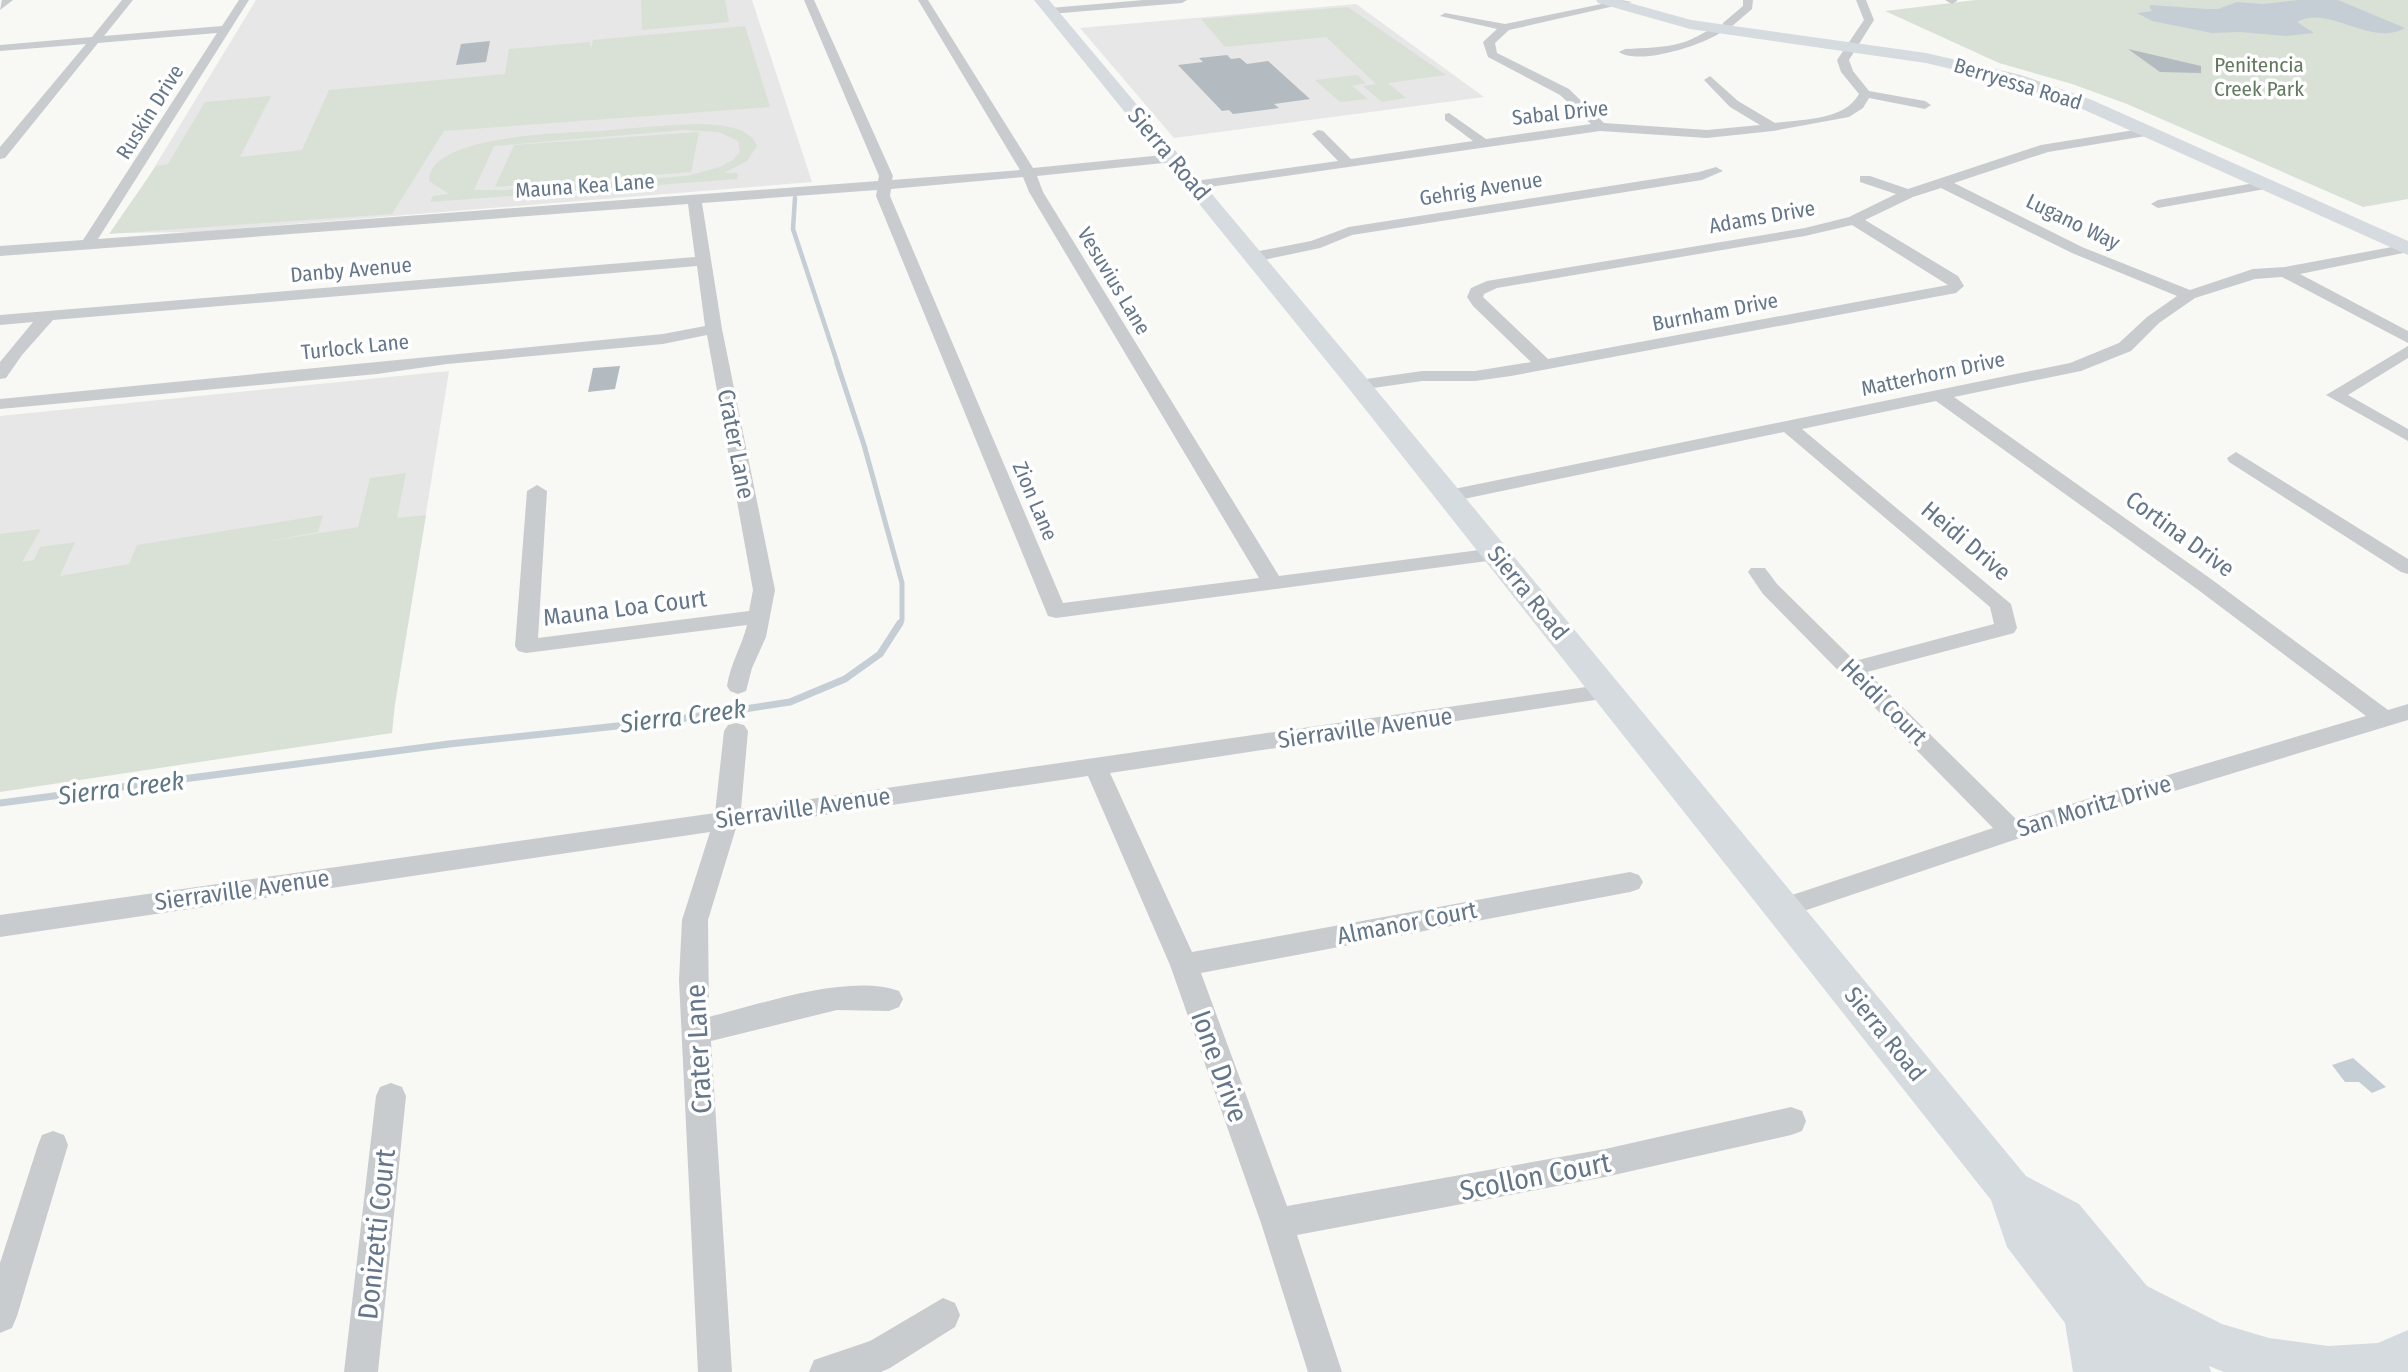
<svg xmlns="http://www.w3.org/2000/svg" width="2408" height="1372" font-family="'Fira Sans Condensed',sans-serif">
	<rect width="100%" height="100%" fill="#f8f8f5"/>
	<g fill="#e6e7e6">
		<polygon points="256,0 752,0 812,182 195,232 117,233 117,229"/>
		<polygon points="1356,4 1484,97 1174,138 1080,28"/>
		<polygon points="449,371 395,704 0,754 0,416"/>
	</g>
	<g fill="#d9e1d6" fill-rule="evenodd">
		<polygon points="641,0 725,0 729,22 642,30"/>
		<polygon points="1976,0 2408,0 2408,199 2363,207 2127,104 2072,84 1999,63 1885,11"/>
		<polygon points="1348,7 1446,75 1388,83 1406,98 1382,102 1363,86 1376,84 1326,37 1225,47 1201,19"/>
		<polygon points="745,26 770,107 444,131 392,214 109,234 156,166 168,164 205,102 271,96 240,157 302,150 329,90 505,74 509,49 590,42 591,50 593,40"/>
		<polygon points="1357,75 1366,83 1352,86 1368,99 1340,102 1315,80"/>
		<path d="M698 124C717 125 749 125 757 146L747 161 724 173H738L737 179 430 202 433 196 449 194 429 181C428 134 568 133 601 131 633 128 666 125 698 124ZM684 130 719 132 738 141 740 152 733 160 720 167 687 176 504 190H474L494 146Z"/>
		<polygon points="699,132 691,172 495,187 514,145"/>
		<polygon points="406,473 397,518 426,515 395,704 392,733 0,792 0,534 41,529 22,562 34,560 40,547 75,542 60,576 129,564 137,545 323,515 318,532 264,542 358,527 370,478"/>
	</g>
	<g fill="#c4ced4">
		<path d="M2298 0H2338L2405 28C2371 48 2329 4 2297 22L2314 33 2286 36 2240 32 2212 33 2152 21 2137 13 2152 11 2149 6 2152 5 2206 9H2218L2237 2 2263 4Z"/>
		<polygon points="2353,1058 2386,1087 2372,1093 2359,1082 2345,1082 2332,1065"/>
	</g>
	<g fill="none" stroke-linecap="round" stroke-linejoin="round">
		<polyline stroke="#c4ced4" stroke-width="4.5" points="795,198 793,229 838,365"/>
		<polyline stroke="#c4ced4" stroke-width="5" points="837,363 864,445 902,583 902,620 899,624"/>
		<polyline stroke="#c4ced4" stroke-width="7" points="0,803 449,744 673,720 790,702 845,679 880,654 900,623"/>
	</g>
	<g fill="#b3bac0">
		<polygon points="490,41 486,62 456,65 461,44"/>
		<polygon points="2128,49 2201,66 2201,73 2160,72"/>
		<polygon points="1227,55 1231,59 1240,58 1247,64 1268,61 1310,99 1274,104 1279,108 1233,114 1229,110 1222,111 1178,65 1203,62 1199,58"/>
		<polygon points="620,366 615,389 588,392 593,368"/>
	</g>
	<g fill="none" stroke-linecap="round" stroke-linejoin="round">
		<g fill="#c8cccf" fill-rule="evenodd">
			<polygon points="2,0 13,0 0,10"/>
			<path d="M122 0H133L104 36 222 26 239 0H249L98 239 878 181 879 176 804 0H814L893 176 892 180 1020 170 918 0H928L1033 168 1173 154 1180 158 1173 162 1037 176 1043 192 1279 576 1495 548 1502 550 1505 554 1502 558 1495 560 1056 618 1048 616 876 196 877 190 702 203 722 329 775 590 766 637 752 668 746 691 738 694 730 691 727 686C730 664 742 646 747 625L526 653 518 651 515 646 527 491 537 485 547 491 538 638 749 611 753 590 707 335 663 344 447 364 377 374 0 409V399L663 334 705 326 697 266 53 320 22 355 6 378 0 379V362L33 322 0 325V315L695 257 688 204 0 256V246L83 240 217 33 98 43 5 158 0 159V147L86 44 0 51V45L92 37ZM1023 177 1029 192 1259 578 1063 603 890 196 891 189Z"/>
			<polygon points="1144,0 1187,0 1182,3 1050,14 1045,11 1050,8"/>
			<path d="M1621 0 1632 2 1509 30 1495 43 1497 53 1569 89 1604 123 1707 130 1760 125 1730 107 1704 80 1710 76 1738 101 1775 123C1802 119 1844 121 1859 94L1841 72 1837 60 1864 20 1856 0H1866L1874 20 1849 60 1853 71 1869 91 1925 101 1931 105 1925 109 1869 98 1863 108 1849 117 1773 131 1707 138 1600 131 1195 189 1188 185 1195 181 1338 161 1312 134 1318 130 1323 131 1351 159 1473 141 1445 120V114L1449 113 1486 139 1591 124 1560 95 1488 57 1483 42 1497 29 1440 16 1445 13 1505 24Z"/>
			<path d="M1743 0H1753L1752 9 1731 27H1723V31C1704 45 1639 66 1619 52L1625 49C1644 48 1663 48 1681 43 1695 40 1710 26 1723 27V23L1743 6Z"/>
			<polygon points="1945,0 1957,0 1957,1 1952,4"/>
			<path d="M2147 128 2153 132 2152 135 2048 152 1954 183 2082 247 2190 290 2253 269 2285 267 2408 244V252L2300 274 2408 331V343L2282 277 2255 279 2195 298 2159 323 2131 351 2081 371 1954 397 2211 579 2388 710 2408 704V720L2020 838 1783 918 1774 915 1770 908 1774 901 1993 828 1763 594 1748 572 1751 568H1765L1777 584 1855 661 1994 624 1990 607 1784 432 1449 502 1439 496 1449 490 2070 363 2119 343 2147 317 2177 296 2072 253 1941 188 1913 197 1865 220 1958 276 1964 286 1956 293 1511 376 1475 381H1422L1359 390 1350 385 1359 380 1422 371H1475L1531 362 1473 306 1467 297 1471 288 1487 281 1805 228 1849 217 1896 194 1860 182V176H1870L1908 189 2041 145ZM1852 225 1948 285 1548 359 1483 297 1484 294 1497 288 1805 236ZM1936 401 2197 589 2366 716 2017 820 1867 672 2014 633 2017 628 2011 604 1802 429Z"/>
			<polygon points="1716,167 1723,171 1702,180 1352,235 1320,248 1254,262 1246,257 1254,252 1311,241 1349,227 1699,172"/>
			<polygon points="2266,181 2271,182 2271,188 2158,208 2151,204 2158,200"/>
			<polygon points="2408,346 2408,358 2348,395 2408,429 2408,441 2326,395"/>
			<polygon points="2236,452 2408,559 2408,574 2401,572 2229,462 2227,458"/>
			<path d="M1607 684 1615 687 1618 692 1615 697 1110 773 1192 952 1630 872 1639 875 1643 882 1639 889 1630 892 1201 973 1287 1206 1605 1149 1791 1107 1802 1111 1806 1121 1802 1131 1791 1135 1605 1177 1297 1235 1342 1372H1308L1261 1223 1170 965 1088 776 736 828 708 920 709 1017C761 1004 849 973 899 991L903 999 899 1007 889 1011 837 1010 711 1041 732 1372H698L679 980 682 920 710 832 0 937V915L715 813 724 731 728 725 736 723 744 725 748 731 741 809Z"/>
			<polygon points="391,1083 402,1087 406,1096 378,1372 344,1372 376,1096 380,1087"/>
			<polygon points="53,1131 64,1135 68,1145 17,1316 12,1328 0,1333 0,1263 38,1145 42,1135"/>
			<polygon points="943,1298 955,1303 960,1315 955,1327 890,1368 881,1372 809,1372 814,1360 870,1341"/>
		</g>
		<g fill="#d6dbe0" fill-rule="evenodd">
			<polygon points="1034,0 1049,0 1368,380 2026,1176 2079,1204 2147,1286 2222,1324 2269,1338 2328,1346 2378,1343 2408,1330 2408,1372 2224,1372 2209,1366 2211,1372 2073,1372 2065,1323 2007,1247 1991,1200 1350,390"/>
			<polygon points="1596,0 1619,0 1691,20 1926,53 2021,75 2092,100 2408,241 2408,255 2080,108 2010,83 1926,63 1690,29 1598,3"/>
		</g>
	</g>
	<g text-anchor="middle" stroke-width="7" stroke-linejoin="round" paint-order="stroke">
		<g font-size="21" fill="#637a60" stroke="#fff">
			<text x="2259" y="72">Penitencia<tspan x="2259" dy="24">Creek Park</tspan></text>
		</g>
		<g font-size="21" fill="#647689" stroke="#fff">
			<text transform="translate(2018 84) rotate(17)" y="7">Berryessa Road</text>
			<text transform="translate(150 112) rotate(-58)" y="7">Ruskin Drive</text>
			<text transform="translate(1560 113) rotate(-6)" y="7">Sabal Drive</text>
			<text transform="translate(585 186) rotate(-4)" y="7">Mauna Kea Lane</text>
			<text transform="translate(1481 189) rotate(-9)" y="7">Gehrig Avenue</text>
			<text transform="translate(1762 217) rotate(-10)" y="7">Adams Drive</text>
			<text transform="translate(2073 222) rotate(26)" y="7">Lugano Way</text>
			<text transform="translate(351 270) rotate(-5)" y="7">Danby Avenue</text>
			<text transform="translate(1114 281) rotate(59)" y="7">Vesuvius Lane</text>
			<text transform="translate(1715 312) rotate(-11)" y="7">Burnham Drive</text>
			<text transform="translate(355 347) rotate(-6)" y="7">Turlock Lane</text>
			<text transform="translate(1933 374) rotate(-12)" y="7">Matterhorn Drive</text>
			<text transform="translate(1035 501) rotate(67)" y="7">Zion Lane</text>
		</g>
		<g font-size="24" fill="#647689" stroke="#fff">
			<text transform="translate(1169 154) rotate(50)" y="8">Sierra Road</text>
			<text transform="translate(736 444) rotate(79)" y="8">Crater Lane</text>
			<text transform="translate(2180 534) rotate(36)" y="8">Cortina Drive</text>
			<text transform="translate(1966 541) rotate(40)" y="8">Heidi Drive</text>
			<text transform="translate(1528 593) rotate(51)" y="8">Sierra Road</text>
			<text transform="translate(625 608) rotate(-7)" y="8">Mauna Loa Court</text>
			<text transform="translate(1884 702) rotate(45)" y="8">Heidi Court</text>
			<text transform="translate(1365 728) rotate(-8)" y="8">Sierraville Avenue</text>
			<text transform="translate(2094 806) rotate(-17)" y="8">San Moritz Drive</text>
			<text transform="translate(803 808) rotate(-8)" y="8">Sierraville Avenue</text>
			<text transform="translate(242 890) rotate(-8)" y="8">Sierraville Avenue</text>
			<text transform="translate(1407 923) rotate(-11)" y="8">Almanor Court</text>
			<text transform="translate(1885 1034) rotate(51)" y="8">Sierra Road</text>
		</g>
		<g font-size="26" font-style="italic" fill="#607885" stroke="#fff">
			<text transform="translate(683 716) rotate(-7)" y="9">Sierra Creek</text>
			<text transform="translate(121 788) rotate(-7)" y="9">Sierra Creek</text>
		</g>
		<g font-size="28" fill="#647689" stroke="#fff">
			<text transform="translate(698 1049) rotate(-93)" y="10">Crater Lane</text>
			<text transform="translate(1220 1066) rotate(70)" y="10">Ione Drive</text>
			<text transform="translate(1535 1176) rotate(-11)" y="10">Scollon Court</text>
			<text transform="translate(376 1234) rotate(-84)" y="10">Donizetti Court</text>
		</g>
	</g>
</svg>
